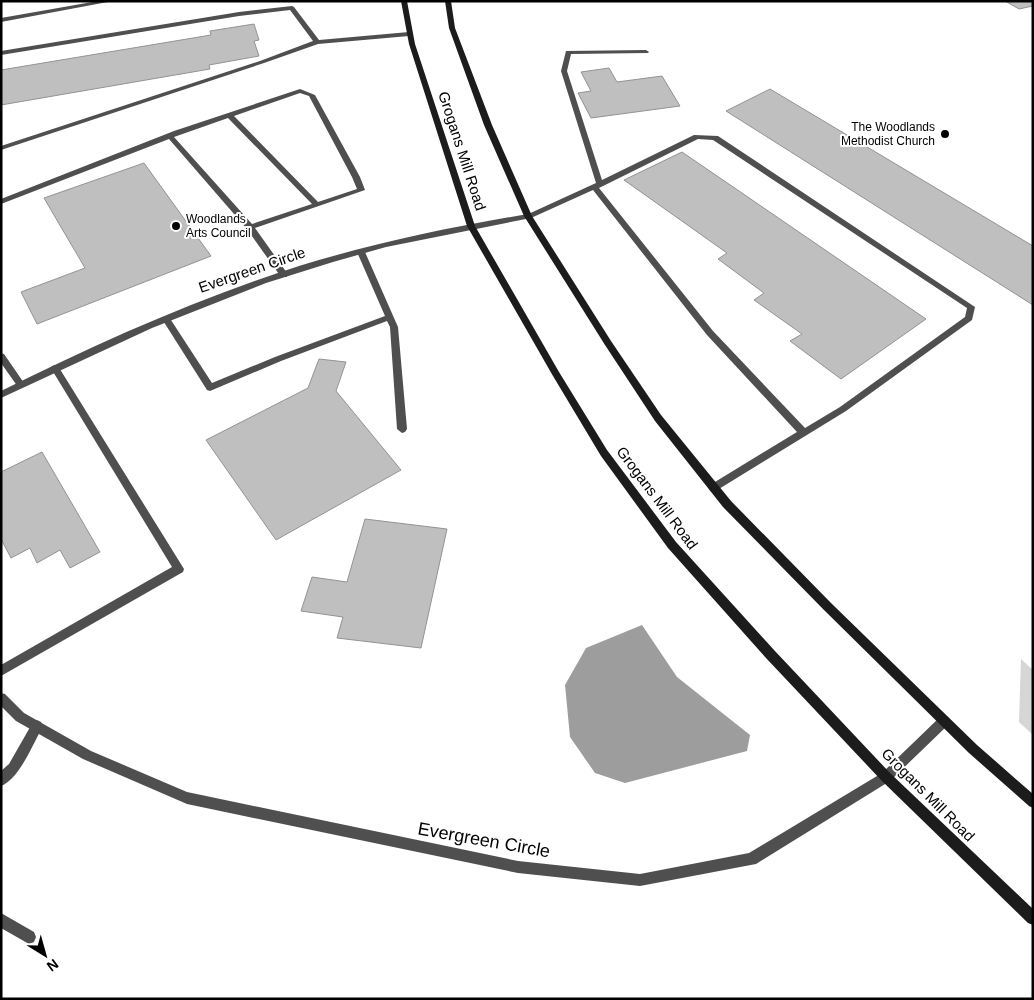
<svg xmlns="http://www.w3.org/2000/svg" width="1034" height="1000" font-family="Arial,sans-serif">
	<rect width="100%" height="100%" fill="#fff"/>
	<polygon fill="#d6d6d6" points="1021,659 1033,670 1033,735 1019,722"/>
	<polygon fill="#9d9d9d" points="642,625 677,677 750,735 747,751 625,783 595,773 570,737 565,685 586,648"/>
	<g fill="#bfbfbf" stroke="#939393">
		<polygon points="1005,1 1033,1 1033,6 1019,9"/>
		<polygon points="254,24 259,40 254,41 259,56 209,65 210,69 1,105 1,70 211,35 210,31"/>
		<polygon points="609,68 617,82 662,76 680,106 591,118 578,93 591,91 581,72"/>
		<polygon points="770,89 1033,246 1033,305 726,111"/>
		<polygon points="682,152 926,319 841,379 790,341 802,334 754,300 764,293 718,259 727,253 624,180"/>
		<polygon points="144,163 211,256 37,324 21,292 85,268 44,198"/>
		<polygon points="319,359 346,362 336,391 401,470 276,540 206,440 308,388"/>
		<polygon points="42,452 100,552 70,568 60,550 37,563 30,548 11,558 1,539 1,472"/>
		<polygon points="365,519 447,529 421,648 337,638 343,617 301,611 312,577 347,582"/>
	</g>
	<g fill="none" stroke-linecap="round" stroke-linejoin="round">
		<g fill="#4f4f4f" fill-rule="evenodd">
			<polygon points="98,1 113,1 1,22 1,18"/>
			<polygon points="292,6 294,7 319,40 409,32 412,34 409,36 318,44 264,63 1,150 1,146 260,61 313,41 290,10 239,16 1,55 1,51 239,12"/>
			<path d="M646 50 649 52 648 53 571 54 567 71 602 180 694 135 718 136 975 307 972 320 846 411 714 492 710 491 709 488 710 485 797 432 707 335 593 190 531 218H528L524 216 596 183 561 71 566 51ZM698 139 713 140 967 308 965 317 840 407 805 428 713 331 599 188Z"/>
			<path d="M300 89 315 95 360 177 365 190 255 228 287 273V277H281L247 229 169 139 1 204V199L174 131ZM300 93 309 96 352 177 357 189 318 202 234 116ZM228 118 312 204 252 224 174 137Z"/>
			<polygon points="361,249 365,252 398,327 407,429 405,432 402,433 397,429 390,327 387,321 281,361 210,391 207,390 162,319 163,317 169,317 212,383 275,357 385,316 357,252"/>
			<polygon points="1,353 4,354 24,383 26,385 24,387 18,387 1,363"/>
			<polygon points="55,365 58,366 184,569 183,572 1,676 1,665 172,567 52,370 51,368 52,366"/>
			<path d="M37 720 41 722 43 726 41 730C32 746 19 779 1 786V771L9 764 33 722Z"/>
			<polygon points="1,913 34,932 36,937 34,942 29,944 1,928"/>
		</g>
		<g fill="#4f4f4f" fill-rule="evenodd">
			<path d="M528 214 532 216 531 218 386 247 333 262 266 283 152 328 1 398V391C98 343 196 299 299 266 374 243 451 227 528 214Z"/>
			<polygon points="1,693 5,694 24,713 91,751 187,792 518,861 640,874 749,853 882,773 940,717 944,715 948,717 950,721 948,725 890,781 756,864 640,886 518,873 187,804 83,759 16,721 1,706"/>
		</g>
		<g fill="#1c1c1c" fill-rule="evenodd">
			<polygon points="401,1 407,1 415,44 475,226 559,372 607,450 676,542 774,650 890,773 1033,909 1033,925 1028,923 882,781 766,658 668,548 601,456 553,376 467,226 409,44"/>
			<polygon points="445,1 451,1 455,28 492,125 532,216 611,341 661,415 731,501 831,603 977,745 1033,794 1033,808 1029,806 969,753 823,609 723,507 655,421 605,345 524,216 484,125 449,28"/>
		</g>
	</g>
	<g fill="#000" stroke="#fff" stroke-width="2">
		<circle cx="945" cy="134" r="5"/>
		<circle cx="176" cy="226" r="5"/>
	</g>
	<g text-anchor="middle" stroke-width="4" stroke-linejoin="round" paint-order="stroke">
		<g font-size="12" fill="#000" stroke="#fff" text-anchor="end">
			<text x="935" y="131">The Woodlands<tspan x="935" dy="14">Methodist Church</tspan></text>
			<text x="186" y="223" text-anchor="start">Woodlands<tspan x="186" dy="14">Arts Council</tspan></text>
		</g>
		<g font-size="15" fill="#000" stroke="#fff">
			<text transform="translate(462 151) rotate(72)" y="5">Grogans Mill Road</text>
			<text transform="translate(252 270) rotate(-19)" y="5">Evergreen Circle</text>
			<text transform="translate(657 498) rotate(53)" y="5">Grogans Mill Road</text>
			<text transform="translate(928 795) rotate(45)" y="5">Grogans Mill Road</text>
		</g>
		<g font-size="18" fill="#000" stroke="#fff">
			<text transform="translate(484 840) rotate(10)" y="6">Evergreen Circle</text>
		</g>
	</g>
	<rect width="1034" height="1000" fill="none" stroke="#000000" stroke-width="5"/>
	<g transform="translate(45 955) rotate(143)" stroke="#ffffff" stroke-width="4" paint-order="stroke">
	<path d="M0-4L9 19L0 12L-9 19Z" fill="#000000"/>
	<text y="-8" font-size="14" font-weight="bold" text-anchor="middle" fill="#000000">N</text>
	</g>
</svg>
